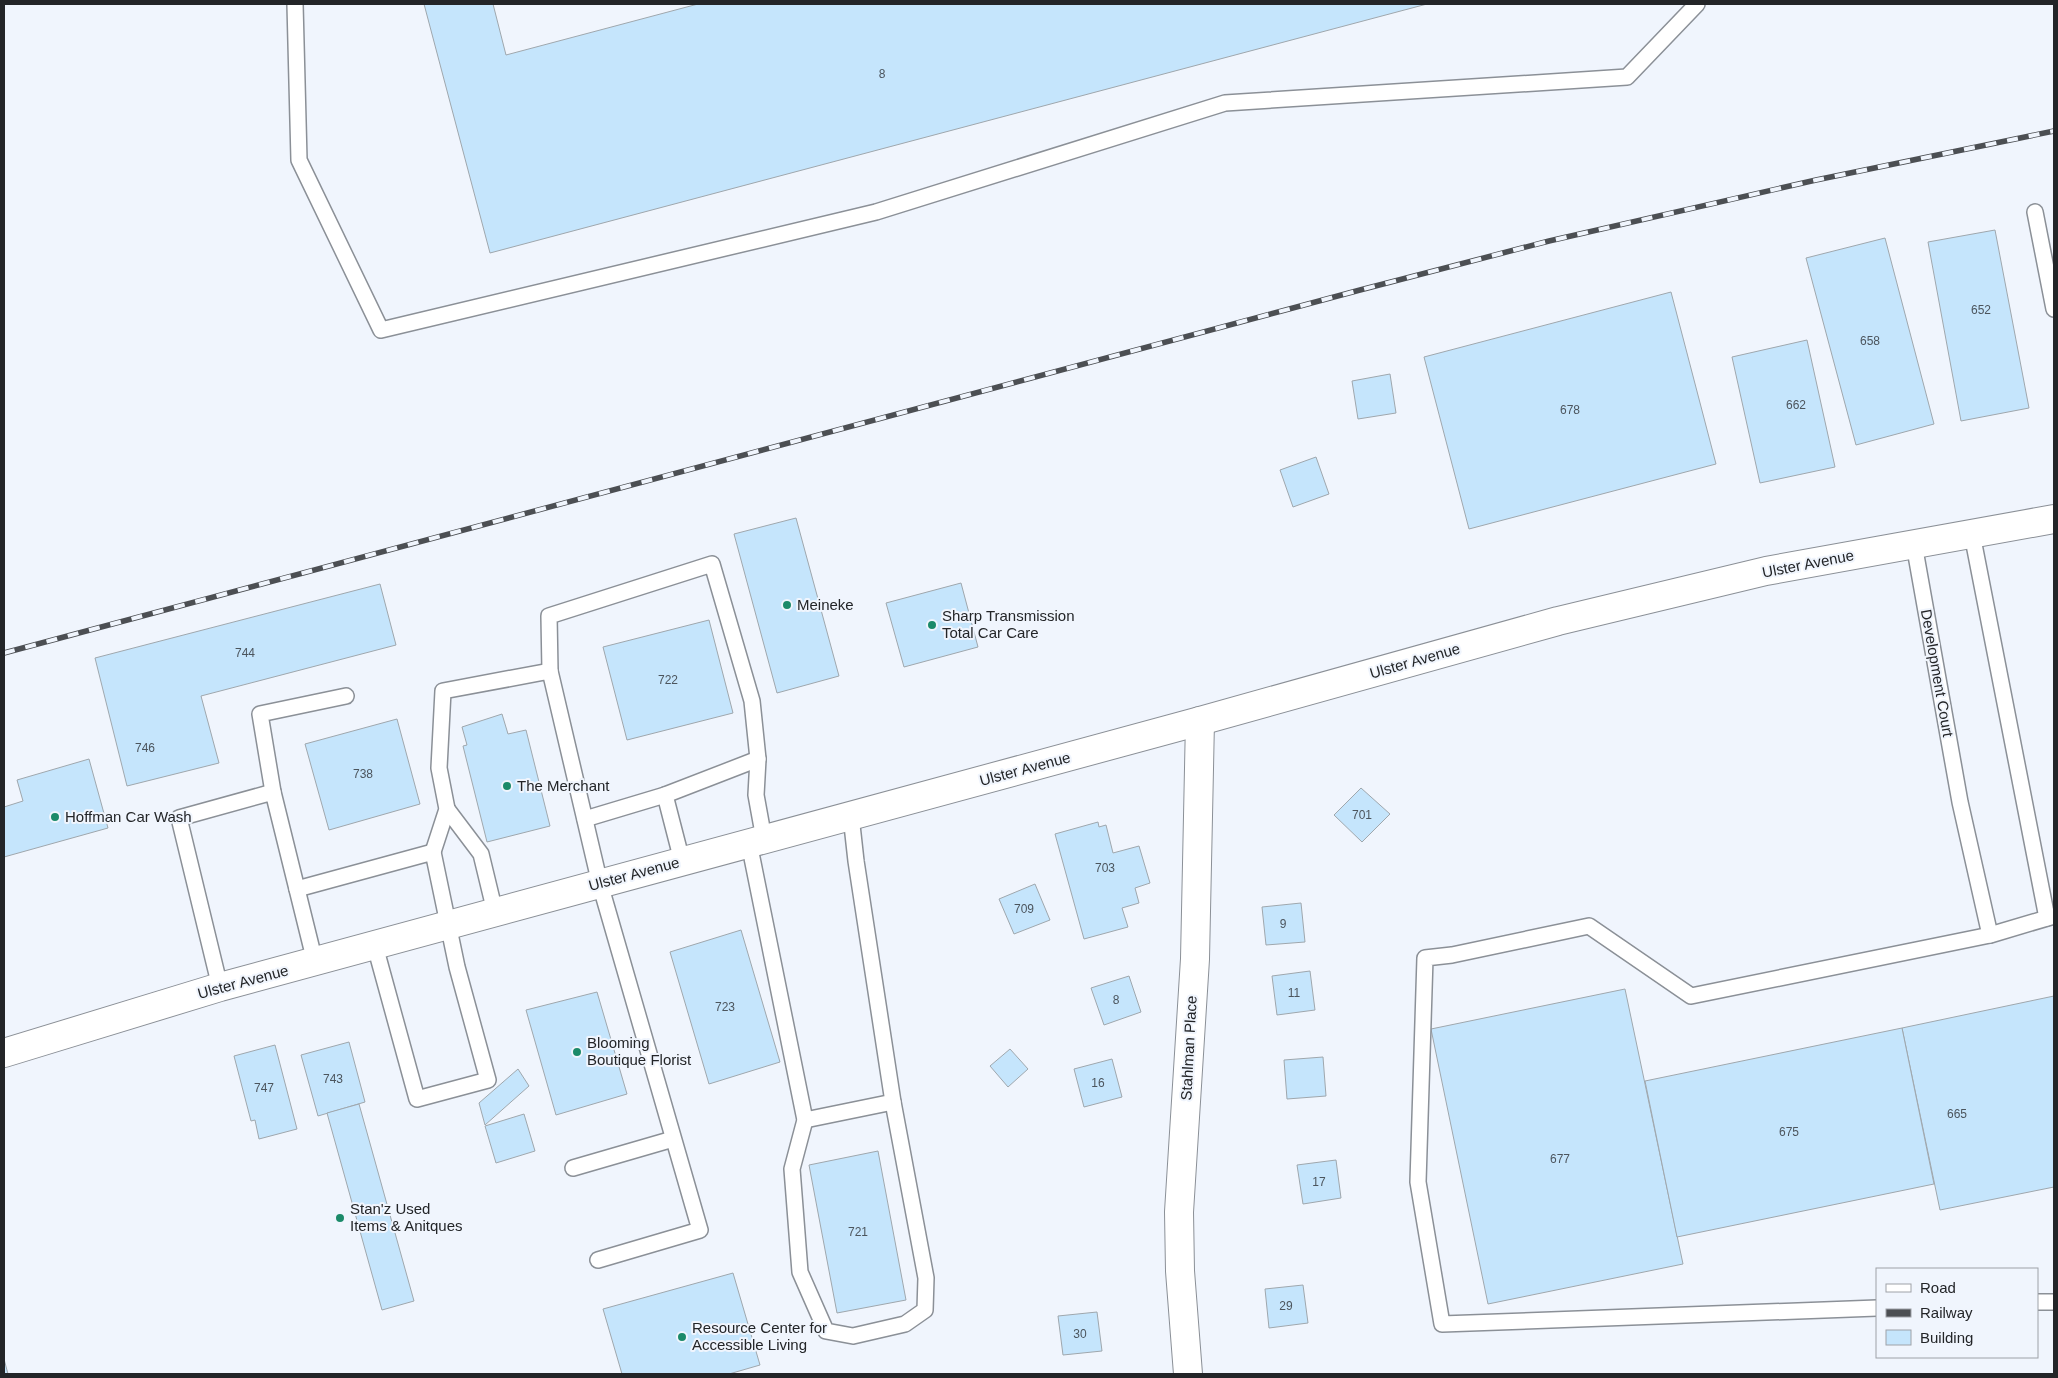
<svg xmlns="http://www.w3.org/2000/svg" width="2058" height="1378" font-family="Helvetica,sans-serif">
	<rect width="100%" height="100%" fill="#f0f5fd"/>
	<g fill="#c5e5fc" stroke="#9fa7ad">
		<polygon points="424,4 493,4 506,55 698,4 1427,4 490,253"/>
		<polygon points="1995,230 2029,408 1961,421 1928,242"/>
		<polygon points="1885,238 1934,424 1856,445 1806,258"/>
		<polygon points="1671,292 1716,464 1469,529 1424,357"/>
		<polygon points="1807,340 1835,467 1760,483 1732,357"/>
		<polygon points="1390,374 1396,413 1358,419 1352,381"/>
		<polygon points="1316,457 1329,494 1293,507 1280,470"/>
		<polygon points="796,518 839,676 777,693 734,534"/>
		<polygon points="961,583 978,647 904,667 886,603"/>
		<polygon points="380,584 396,645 201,696 219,763 127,786 95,658"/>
		<polygon points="709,620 733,713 627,740 603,647"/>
		<polygon points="502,714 508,734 526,730 550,826 487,842 463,746 467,745 462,727"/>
		<polygon points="397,719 420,804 329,830 305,744"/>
		<polygon points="89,759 108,828 4,857 4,807 23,801 17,780"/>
		<polygon points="1361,788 1390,814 1362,842 1334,815"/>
		<polygon points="1098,822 1099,827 1106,825 1113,853 1139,846 1150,883 1135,888 1139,903 1122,908 1128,927 1084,939 1055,834"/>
		<polygon points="1035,884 1050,920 1014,934 999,899"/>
		<polygon points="1301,903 1305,942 1266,945 1262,907"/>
		<polygon points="741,930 780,1062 709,1084 670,952"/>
		<polygon points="1310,971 1315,1010 1277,1015 1272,976"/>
		<polygon points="1129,976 1141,1012 1104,1025 1091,988"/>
		<polygon points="1625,989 1683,1264 1488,1304 1431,1029"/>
		<polygon points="597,992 627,1094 556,1115 526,1010"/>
		<polygon points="2054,996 2054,1187 1940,1210 1902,1028"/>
		<polygon points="1902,1028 1934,1184 1677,1237 1645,1081"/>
		<polygon points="349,1042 365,1102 318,1116 301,1055"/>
		<polygon points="275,1045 297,1129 259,1139 255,1120 251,1121 234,1056"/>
		<polygon points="1010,1049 1028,1069 1008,1087 990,1066"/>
		<polygon points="1323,1057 1326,1096 1287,1099 1284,1060"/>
		<polygon points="1112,1059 1122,1097 1084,1107 1074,1069"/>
		<polygon points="518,1069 529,1086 485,1125 479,1103"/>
		<polygon points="359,1104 414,1301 382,1310 327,1113"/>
		<polygon points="524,1114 535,1151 496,1163 485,1126"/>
		<polygon points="878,1151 906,1300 837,1313 809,1165"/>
		<polygon points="1336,1160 1341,1198 1303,1204 1297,1165"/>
		<polygon points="733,1273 760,1365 729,1374 622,1374 603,1309"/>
		<polygon points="1303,1285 1308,1323 1269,1328 1265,1289"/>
		<polygon points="1097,1312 1102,1351 1063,1355 1058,1316"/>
		<polygon points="4,1359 8,1374 4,1374"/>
	</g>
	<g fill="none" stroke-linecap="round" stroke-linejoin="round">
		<g stroke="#8b9097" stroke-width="18">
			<g id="lane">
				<polyline points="295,4 299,160 381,330 876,212 1225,103 1627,77 1697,4"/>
				<polyline points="2035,212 2054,309"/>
				<polyline points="1972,534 2047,918"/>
				<polyline points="1914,544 1960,802 1990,935"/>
				<polyline points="550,671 549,616 712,564 752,701 758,759 756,795 764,839"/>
				<polyline points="273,792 260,714 346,696"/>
				<polyline points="447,809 481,854 495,912"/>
				<polyline points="585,819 665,795"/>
				<polyline points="749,843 805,1120 792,1169 800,1272 826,1331 853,1336 905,1324 925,1310 926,1278 893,1102"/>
				<polyline points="433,852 447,809 439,768 443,691 550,671 600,884 700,1230 598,1260"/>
				<polyline points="682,861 665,795 758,759"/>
				<polyline points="297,889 433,852 457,967 488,1080 417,1099 375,946"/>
				<polyline points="220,987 179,818 273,792 315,962"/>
				<polyline points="805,1120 893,1102 856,861 851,816"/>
				<polyline points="573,1168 673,1139"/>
				<polyline points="2037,1302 2054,1302"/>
				<polyline points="1877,1308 1442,1324 1418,1182 1425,958 1452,955 1589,926 1691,996 1990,935 2054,916"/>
			</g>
		</g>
		<g stroke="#8b9097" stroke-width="30">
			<polyline id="street" points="1188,1374 1180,1271 1179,1212 1195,959 1200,721"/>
		</g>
		<g stroke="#8b9097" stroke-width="30">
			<polyline id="primary" points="4,1053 220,987 1200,721 1558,621 1766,571 2054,519"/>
		</g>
		<use href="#lane" stroke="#fff" stroke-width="15"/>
		<use href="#street" stroke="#fff" stroke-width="28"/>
		<use href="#primary" stroke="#fff" stroke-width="28"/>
		<g stroke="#4c4f53" stroke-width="5.5">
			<polyline id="rail" points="4,653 1360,290 1549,241 1816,180 2054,131"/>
		</g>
		<use href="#rail" stroke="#f0f5fd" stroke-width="4" stroke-dasharray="11" stroke-linecap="butt"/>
	</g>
	<g fill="#1b8a69" stroke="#f0f5fd" stroke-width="2">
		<circle cx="787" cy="605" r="5"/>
		<circle cx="932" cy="625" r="5"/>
		<circle cx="507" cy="786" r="5"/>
		<circle cx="55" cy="817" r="5"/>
		<circle cx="577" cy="1052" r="5"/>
		<circle cx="340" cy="1218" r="5"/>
		<circle cx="682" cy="1337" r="5"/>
	</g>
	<g text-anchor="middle" stroke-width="4" stroke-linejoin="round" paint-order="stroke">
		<g font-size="12" fill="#4c555d">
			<text x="882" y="78">8</text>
			<text x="1981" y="314">652</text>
			<text x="1870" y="345">658</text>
			<text x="1796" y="409">662</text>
			<text x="1570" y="414">678</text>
			<text x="245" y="657">744</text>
			<text x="668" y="684">722</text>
			<text x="145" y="752">746</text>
			<text x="363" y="778">738</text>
			<text x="1362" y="819">701</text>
			<text x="1105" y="872">703</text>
			<text x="1024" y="913">709</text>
			<text x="1283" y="928">9</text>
			<text x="1294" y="997">11</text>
			<text x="1116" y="1004">8</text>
			<text x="725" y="1011">723</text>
			<text x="333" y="1083">743</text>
			<text x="1098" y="1087">16</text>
			<text x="264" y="1092">747</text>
			<text x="1957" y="1118">665</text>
			<text x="1789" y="1136">675</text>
			<text x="1560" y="1163">677</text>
			<text x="1319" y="1186">17</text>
			<text x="858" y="1236">721</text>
			<text x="1286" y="1310">29</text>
			<text x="1080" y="1338">30</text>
		</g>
		<g font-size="15" fill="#232528" stroke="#f0f5fd">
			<text transform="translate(1808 564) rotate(-11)" y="5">Ulster Avenue</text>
			<text transform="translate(1415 661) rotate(-16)" y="5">Ulster Avenue</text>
			<text transform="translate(1937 673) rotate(80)" y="5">Development Court</text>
			<text transform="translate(1025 769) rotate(-15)" y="5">Ulster Avenue</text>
			<text transform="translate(634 874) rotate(-15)" y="5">Ulster Avenue</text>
			<text transform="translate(243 982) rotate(-15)" y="5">Ulster Avenue</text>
			<text transform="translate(1189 1048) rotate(-87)" y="5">Stahlman Place</text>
		</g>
		<g font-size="15" fill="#232528" stroke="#f0f5fd" text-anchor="start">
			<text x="797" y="610">Meineke</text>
			<text x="942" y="621">Sharp Transmission<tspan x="942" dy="17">Total Car Care</tspan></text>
			<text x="517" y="791">The Merchant</text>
			<text x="65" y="822">Hoffman Car Wash</text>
			<text x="587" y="1048">Blooming<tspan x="587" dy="17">Boutique Florist</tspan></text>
			<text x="350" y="1214">Stan'z Used<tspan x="350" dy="17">Items &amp; Anitques</tspan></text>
			<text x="692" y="1333">Resource Center for<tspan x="692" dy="17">Accessible Living</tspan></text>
		</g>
	</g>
	<rect width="2058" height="1378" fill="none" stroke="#232528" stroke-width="10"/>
	<rect x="1876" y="1268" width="162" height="90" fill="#f0f5fd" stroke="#9ea2a8"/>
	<rect x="1886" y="1284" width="25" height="8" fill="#ffffff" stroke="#9ea2a8"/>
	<text x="1920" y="1293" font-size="15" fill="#232528">Road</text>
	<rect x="1886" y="1309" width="25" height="8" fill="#4c4f53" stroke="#9ea2a8"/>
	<text x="1920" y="1318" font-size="15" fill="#232528">Railway</text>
	<rect x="1886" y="1330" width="25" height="15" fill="#c5e5fc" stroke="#9ea2a8"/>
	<text x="1920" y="1343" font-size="15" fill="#232528">Building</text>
</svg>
